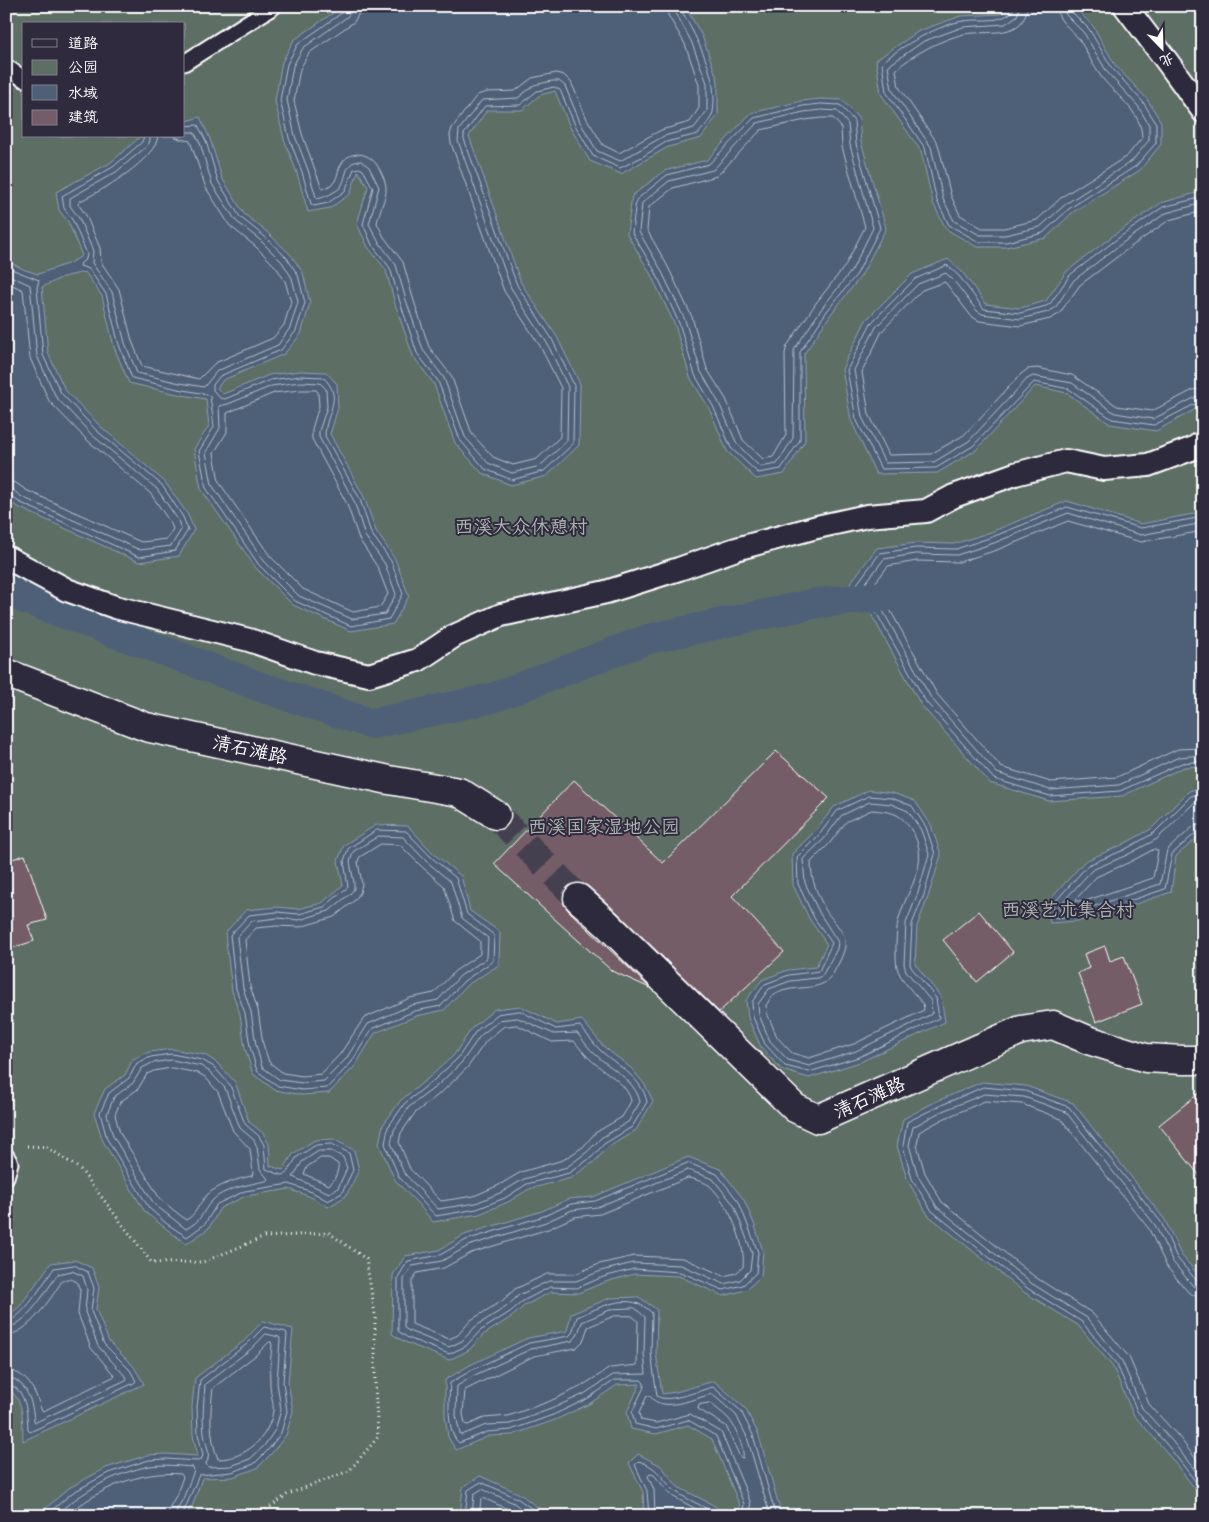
<svg xmlns="http://www.w3.org/2000/svg" width="1209" height="1522" font-family="'Gochi Hand','LXGW WenKai TC',sans-serif">
	<rect width="100%" height="100%" fill="#2f2a3d"/>
	<filter id="ink" filterUnits="userSpaceOnUse"><feTurbulence type="fractalNoise" baseFrequency=".02" numOctaves="2"/><feDisplacementMap in="SourceGraphic" scale="10" xChannelSelector="R" yChannelSelector="G"/><feConvolveMatrix kernelMatrix="1 2 1 2 8 2 1 2 1" color-interpolation-filters="sRGB"/></filter>
	<g filter="url(#ink)">
		<path fill="#5d6e65" stroke="#aeb6b2" fill-rule="evenodd" d="M6 6H1203V1516H6ZM24 24H184V136H24Z"/>
		<g fill="#4d6078" stroke="#94a0ae">
			<polygon points="343,6 685,6 702,36 718,81 718,115 701,138 668,147 621,174 590,161 570,127 555,91 540,95 522,110 487,110 469,136 521,283 557,337 580,384 579,445 547,476 511,485 482,473 455,443 434,384 413,356 395,304 386,270 368,247 357,224 368,187 358,171 350,194 330,208 308,212 297,173 284,139 275,101 282,62 294,40"/>
			<polygon points="1011,6 1073,6 1093,26 1115,65 1147,99 1161,122 1161,144 1140,170 1073,212 1046,238 1006,247 977,247 946,229 933,203 921,151 881,94 876,60 919,31 961,16 1001,14"/>
			<polygon points="821,99 842,100 859,119 861,142 886,228 861,276 831,314 804,354 805,441 784,474 756,479 727,451 709,408 690,377 675,325 650,273 627,234 632,196 664,171 707,160 751,113 802,101"/>
			<polygon points="200,117 210,139 222,178 244,214 267,232 291,255 303,273 310,303 301,334 284,354 223,380 217,388 223,394 269,375 300,371 326,372 337,384 338,408 330,434 364,497 376,531 395,559 409,596 393,624 351,631 293,605 256,568 201,489 194,449 209,426 206,399 177,394 129,383 114,347 102,296 85,272 63,277 42,287 48,353 65,390 100,426 165,482 188,515 194,530 179,556 139,562 16,506 6,498 6,265 9,262 25,270 38,274 70,263 82,256 69,223 59,210 56,192 110,163 140,137 184,136 184,122"/>
			<polygon points="1203,191 1203,405 1156,431 1110,424 1067,393 1035,386 976,450 937,473 876,474 851,420 842,369 866,320 912,274 948,259 963,273 986,304 1020,308 1046,301 1066,272 1114,235 1161,203"/>
			<polygon points="1067,501 1141,524 1203,512 1203,766 1184,767 1122,796 1049,801 990,783 921,705 863,599 845,600 851,582 877,548 916,543 954,544 991,532"/>
			<polygon points="6,565 26,573 8,620 6,619"/>
			<polygon points="1203,787 1203,833 1176,856 1171,892 1089,920 1050,923 1047,903 1085,861 1122,845 1151,829 1189,791"/>
			<polygon points="869,790 893,793 915,801 931,825 941,855 928,897 917,926 915,964 941,997 945,1022 860,1062 809,1078 782,1070 761,1047 748,1018 746,1000 762,980 788,970 816,967 827,944 810,920 793,885 792,854 815,831 834,807"/>
			<polygon points="376,825 408,826 433,853 461,876 470,911 500,932 499,965 467,985 444,1010 416,1016 375,1033 355,1066 329,1093 302,1095 275,1090 253,1074 245,1048 240,1014 232,991 225,933 246,910 277,907 298,909 322,903 343,885 338,861 344,845"/>
			<polygon points="520,1006 557,1024 582,1020 603,1046 631,1068 645,1085 653,1101 636,1130 607,1148 595,1161 571,1178 529,1189 508,1202 479,1214 433,1222 419,1205 395,1180 379,1144 383,1125 401,1100 431,1076 454,1055 472,1028 495,1009"/>
			<polygon points="172,1049 205,1055 217,1063 235,1082 249,1122 263,1133 269,1144 270,1166 283,1170 293,1154 315,1140 333,1139 354,1150 359,1170 346,1196 328,1207 311,1197 289,1189 246,1196 220,1208 209,1228 186,1244 145,1212 103,1141 94,1113 105,1089 125,1075 133,1059 149,1052"/>
			<polygon points="982,1082 1026,1086 1073,1103 1165,1220 1181,1255 1203,1280 1203,1499 1164,1449 1133,1414 1113,1367 1078,1325 1024,1292 928,1215 908,1181 897,1146 903,1119 935,1102"/>
			<polygon points="688,1157 720,1169 744,1200 755,1226 763,1252 761,1276 746,1290 723,1296 679,1276 634,1274 605,1282 578,1293 551,1292 525,1305 513,1316 483,1335 469,1350 449,1360 405,1342 392,1334 393,1275 405,1256 439,1250 464,1235 542,1211 569,1199 593,1197"/>
			<path d="M75 1260 92 1268 99 1287 96 1309 109 1342 134 1367 144 1384 23 1441C22 1422 26 1399 6 1388V1318L20 1306 51 1263Z"/>
			<polygon points="639,1297 657,1310 656,1353 662,1394 676,1392 714,1381 745,1408 758,1433 782,1516 736,1516 740,1506 712,1439 688,1425 656,1434 631,1429 627,1412 640,1384 617,1385 589,1404 555,1420 512,1435 489,1436 456,1450 448,1437 445,1416 445,1380 470,1365 528,1338 567,1331 571,1314 610,1298"/>
			<polygon points="263,1321 293,1329 288,1382 293,1411 286,1435 272,1453 257,1468 233,1477 202,1478 193,1504 186,1516 37,1516 69,1488 106,1468 148,1455 166,1454 198,1456 193,1435 192,1407 195,1378 244,1341"/>
			<polygon points="638,1454 661,1466 678,1487 715,1506 726,1516 644,1516 643,1492 629,1463"/>
			<polygon points="480,1476 520,1494 541,1510 581,1511 586,1516 460,1516 463,1487"/>
			<polygon points="364,1509 388,1513 394,1516 354,1516"/>
		</g>
		<g fill="none" stroke-linecap="round" stroke-linejoin="round">
			<g stroke="#b8bfc9" stroke-width="1">
				<path d="M346 6 343 12 298 44 287 64 280 100 289 138 302 172 311 204 314 206 328 203 345 191 354 169 359 168 363 170 373 188 363 224 372 245 390 268 400 302 417 353 438 381 460 440 485 469 512 480 544 471 573 444 574 385 552 339 517 285 464 139V134L485 106 520 105 537 91 554 87 560 90 575 125 593 156 620 168 642 157 666 142 698 134C703 128 712 119 713 112 719 78 697 38 681 10V6"/>
				<path d="M352 6 351 12 347 17 303 48 293 66 287 100 295 136 308 170 316 197 318 199C325 197 334 193 340 188 348 178 343 161 361 161L369 167 379 187 369 224 378 241 396 265 406 300 423 350 444 378 465 437 488 463 512 473 540 466 567 441 568 387 547 343 511 288 458 141 459 130 482 100 518 98 534 85 552 81H559L565 86 580 122 597 151 620 161 664 136 694 128 707 111V83L691 41 676 13 675 6"/>
				<path d="M360 6 358 15 354 22 309 53 300 69 294 101 302 134 322 189C326 188 332 185 335 181 338 175 338 168 342 163 351 149 369 153 377 165 394 193 383 195 377 223L384 237 403 262 413 298 429 347 451 375 472 434 493 457 513 465 537 459 560 437 561 388 540 346 504 291 451 143 450 135 452 128 477 95 487 92 515 91 532 78 556 73 564 75 571 82 587 119 603 145 619 153 661 130 690 122 699 108V85L685 44 668 15 667 6"/>
				<path d="M1014 6 1012 12C997 24 982 18 964 21 942 23 897 48 882 63L886 92 925 148 937 201 949 225 979 242H1006L1043 233 1070 208 1136 166 1156 143V123L1143 102 1112 68 1089 29 1072 12 1070 6"/>
				<polyline points="1020,6 1017,16 1005,24 963,27 924,41 888,66 892,90 931,147 943,199 954,221 980,235 1005,235 1040,227 1067,203 1132,161 1149,140 1149,125 1138,106 1107,72 1084,33 1066,15 1064,6"/>
				<path d="M1027 6C1026 40 986 30 964 34 943 39 912 54 896 70L899 87 938 144 951 196 960 215 982 228H1004L1037 220 1063 196 1127 156 1142 138C1142 110 1114 95 1100 75 1091 63 1086 49 1078 38 1069 27 1057 21 1056 6"/>
				<polygon points="821,104 840,105 854,121 856,144 880,228 857,274 827,311 800,352 800,440 781,469 758,473 731,448 713,406 695,375 679,323 655,271 632,233 636,200 667,175 709,164 754,118 803,106"/>
				<polygon points="822,110 837,111 848,124 850,145 873,228 852,270 822,308 794,350 793,438 777,464 760,467 737,444 719,403 701,372 685,320 660,268 639,232 642,203 669,181 713,170 757,123 804,112"/>
				<polygon points="822,118 833,118 841,127 842,147 865,227 845,266 816,303 787,346 785,353 786,435 773,457 763,459 743,440 726,399 707,369 692,317 667,265 647,230 649,207 673,188 717,176 761,130 805,120"/>
				<path d="M144 136 142 142 113 167 62 196 64 208 73 221 87 254 86 259 81 263 80 266 89 269 106 294 119 345 132 378 178 389 206 394 210 396 214 427 199 451 206 488 259 565 295 601 351 626 389 619 403 594 391 561 371 533 360 499 325 436C325 413 345 398 323 377L301 376 270 380 225 399 220 398 213 390V385L220 376 281 350 296 331 305 303 298 275 287 258 264 236 240 217 218 181 206 141 198 125 184 126"/>
				<polyline points="151,136 149,143 146,147 116,172 70,198 70,206 79,218 93,251 92,263 112,292 125,343 137,373 180,383 204,387 217,371 278,345 290,328 298,302 292,278 282,262 260,240 236,221 212,184 200,143 194,132 184,132"/>
				<path d="M158 136C157 159 100 192 80 201L78 204 86 215 100 248 101 262 119 289 132 341 142 366 199 379 215 363 273 338 284 325 291 302 285 281 276 267 255 246 230 226 206 188 190 141 180 139 173 136"/>
				<polyline points="1203,197 1163,207 1117,239 1070,275 1050,304 1046,306 1020,313 984,309 959,276 947,265 915,279 871,323 847,370 856,419 881,469 936,468 973,446 1034,382 1069,389 1112,419 1154,425 1199,402 1203,402"/>
				<polyline points="1203,203 1166,213 1121,244 1074,280 1055,308 1048,312 1020,319 982,314 977,311 954,281 946,273 918,284 876,327 854,370 862,417 885,463 934,462 969,441 1027,379 1033,376 1072,383 1115,413 1153,419 1196,397 1203,396"/>
				<polyline points="1203,211 1169,220 1125,251 1080,285 1059,314 1050,319 1020,326 979,321 971,316 945,282 922,290 882,331 862,372 869,414 889,455 931,454 964,435 1021,374 1028,369 1037,368 1072,375 1117,406 1152,411 1193,390 1203,388"/>
				<polyline points="6,267 39,280 37,288 43,355 61,393 96,430 162,485 183,517 188,530 175,551 139,557 19,502 11,496 6,495"/>
				<polyline points="6,274 30,285 37,356 56,397 92,435 157,489 178,520 181,530 171,546 140,550 22,497 13,490 6,489"/>
				<polyline points="6,282 23,290 30,358 49,401 87,440 151,494 171,524 173,529 167,539 141,542 26,490 16,483 6,481"/>
				<polygon points="301,382 320,383 326,389 327,407 319,431 319,437 354,501 365,536 385,564 396,594 385,614 352,619 299,596 264,561 212,485 206,452 220,428 219,406 228,404 272,386"/>
				<polygon points="301,390 316,390 318,392 319,406 312,429 312,439 347,504 359,539 378,568 388,594 380,607 353,612 303,589 270,556 219,482 214,453 227,432 227,413 274,393"/>
				<polyline points="1203,517 1141,528 1067,507 992,537 956,549 916,548 880,553 856,585 854,592 855,594 863,593 867,596 926,702 994,779 1050,796 1120,791 1182,763 1203,761"/>
				<polyline points="1203,523 1141,535 1068,513 994,543 957,555 916,554 884,559 864,585 873,593 931,698 997,773 1050,790 1119,785 1179,757 1203,755"/>
				<polyline points="1203,531 1141,542 1068,521 997,550 959,562 917,561 888,566 875,583 937,694 1001,767 1051,782 1117,777 1178,749 1203,748"/>
				<polyline points="1203,793 1191,796 1154,833 1124,850 1088,865 1053,904 1054,917 1056,918 1088,915 1165,889 1172,854 1198,831 1203,830"/>
				<polygon points="869,796 892,798 912,806 926,827 935,854 924,895 912,924 910,964 911,967 936,998 939,1018 859,1057 809,1072 785,1066 765,1044 753,1017 752,1002 765,984 789,975 819,971 832,943 814,918 798,884 797,857 819,835 837,811"/>
				<polyline points="1203,799 1195,802 1157,839 1127,855 1092,870 1059,906 1059,910 1061,911 1086,909 1160,884 1167,850 1194,826 1203,824"/>
				<polygon points="870,802 891,804 908,811 921,830 929,854 918,893 906,923 904,964 906,971 931,1001 932,1014 856,1051 809,1066 788,1060 770,1041 759,1015 758,1004 769,989 790,981 817,978 822,976 837,949 838,942 820,914 805,883 803,859 824,839 841,816"/>
				<path d="M872 810C891 812 899 812 910 828 934 863 906 888 898 922 896 932 895 957 897 967 899 979 916 995 923 1004L924 1010 854 1044 809 1058 792 1053 777 1037 767 1013 766 1005C768 1003 770 998 773 996 790 982 822 995 833 974 837 966 844 955 845 946 847 932 832 921 825 909 817 893 811 880 811 862L829 844 846 822Z"/>
				<polygon points="377,830 406,831 430,856 456,878 467,914 494,935 493,961 464,981 441,1006 415,1011 372,1029 351,1063 327,1088 302,1090 278,1086 257,1071 250,1047 245,1013 236,989 230,935 249,915 277,912 299,914 324,907 348,887 344,861 348,849"/>
				<polygon points="379,836 403,837 426,861 451,882 462,918 488,938 487,958 460,976 438,1000 412,1005 368,1024 346,1059 324,1081 302,1083 280,1080 262,1067 256,1045 251,1012 243,988 237,937 252,921 277,918 299,920 329,911 350,894 354,889 354,883 350,862 353,852"/>
				<polygon points="381,844 400,845 421,866 444,886 455,921 480,941 480,954 455,971 434,993 410,998 364,1018 340,1054 321,1074 303,1076 283,1073 269,1062 263,1044 258,1010 250,986 245,940 256,928 277,926 300,927 334,917 355,900 360,893 362,884 358,862 359,858"/>
				<polygon points="1155,849 1158,851 1153,878 1085,901 1076,901 1077,898 1096,877 1130,862"/>
				<path d="M520 1011 556 1029 580 1026C587 1034 593 1043 600 1050 617 1066 642 1077 647 1102L632 1127 604 1144 592 1157 569 1173 527 1184 505 1198 477 1209 436 1216 399 1177 385 1144 388 1127 405 1103 434 1080 458 1058 476 1031 498 1014Z"/>
				<path d="M518 1018 554 1034 577 1033C583 1040 588 1048 595 1054 610 1069 635 1079 640 1102L628 1122 601 1138 587 1152 567 1167 524 1179 502 1192 476 1203 438 1209 404 1173 391 1143 394 1130 409 1107 438 1085 462 1062 480 1036 500 1020Z"/>
				<path d="M517 1025 552 1042 574 1041C579 1047 584 1054 590 1059 603 1072 627 1082 631 1101L622 1117 595 1133 583 1147 563 1160 521 1172 499 1185 474 1196 441 1201 410 1169 399 1142 401 1133 415 1113 443 1091 468 1067 486 1041 503 1027Z"/>
				<polygon points="172,1054 202,1060 214,1067 230,1085 245,1124 259,1136 264,1145 266,1169 281,1175 286,1174 297,1157 316,1145 332,1144 349,1153 353,1170 342,1193 328,1201 312,1192 289,1184 245,1191 217,1204 205,1224 187,1237 167,1224 149,1208 107,1139 100,1113 109,1093 129,1078 137,1063 151,1057"/>
				<path d="M172 1060 201 1066 210 1072 225 1088 240 1128 254 1140 257 1147 260 1169 268 1179 266 1181C251 1184 222 1189 212 1201 200 1214 204 1219 186 1229L154 1204 113 1136 107 1114 114 1097 133 1083 142 1068 152 1063Z"/>
				<path d="M172 1068 198 1073 205 1077 218 1092 233 1131 250 1149 253 1173 252 1176C239 1178 216 1186 207 1195 198 1204 197 1214 186 1220L160 1199 120 1133 115 1115 120 1102 138 1089 147 1074 154 1071Z"/>
				<polygon points="319,1151 331,1151 343,1157 347,1168 338,1188 329,1193 293,1177 302,1162"/>
				<path d="M321 1158H329L338 1164C339 1170 335 1181 329 1185L304 1174 307 1167Z"/>
				<polygon points="688,1163 717,1174 739,1202 758,1252 756,1273 743,1285 723,1290 680,1272 634,1269 603,1277 577,1288 550,1287 523,1301 510,1312 480,1331 466,1346 449,1354 408,1338 398,1331 398,1277 408,1261 440,1255 466,1240 544,1216 571,1204 595,1201"/>
				<polygon points="688,1170 713,1179 734,1205 752,1253 750,1270 740,1280 724,1284 681,1265 633,1263 601,1271 576,1281 549,1281 519,1295 506,1307 476,1326 462,1341 449,1347 411,1332 404,1328 404,1279 412,1266 442,1261 468,1246 546,1222 572,1210 597,1207"/>
				<path d="M688 1178C694 1179 705 1182 710 1186 728 1203 746 1242 743 1267L736 1273 724 1276 683 1258 634 1256 599 1264 575 1274H547L515 1289 502 1301 471 1320 458 1335 449 1339 412 1324V1281L417 1273 444 1268 471 1253 548 1229 574 1217 600 1214Z"/>
				<polyline points="1203,1283 1197,1281 1177,1258 1161,1222 1069,1107 1025,1091 983,1087 937,1107 907,1122 903,1146 912,1179 932,1211 1027,1288 1082,1322 1117,1365 1137,1411 1168,1446 1203,1491"/>
				<polyline points="1203,1289 1193,1286 1173,1262 1155,1225 1066,1112 1024,1097 984,1094 940,1112 913,1127 909,1145 918,1176 937,1207 1031,1283 1087,1318 1122,1361 1142,1408 1173,1442 1203,1481"/>
				<polyline points="1203,1297 1195,1296 1188,1292 1167,1267 1149,1229 1061,1119 1022,1104 985,1101 943,1119 919,1132 917,1145 925,1173 942,1202 1035,1277 1092,1313 1129,1357 1149,1404 1179,1437 1203,1468"/>
				<polygon points="635,1308 645,1317 644,1353 646,1374 613,1375 584,1394 551,1409 510,1424 486,1425 462,1435 460,1434 456,1415 457,1386 475,1375 531,1349 572,1341 577,1336 582,1322 612,1309"/>
				<polygon points="632,1316 638,1321 637,1365 610,1368 580,1387 548,1402 508,1416 484,1418 468,1425 465,1424 463,1414 465,1390 534,1356 576,1348 583,1341 588,1327 614,1316"/>
				<path d="M6 1322C22 1320 45 1281 54 1268L74 1265 88 1272 94 1288 91 1311 104 1344 130 1370 136 1381 134 1383 30 1432 28 1430C27 1414 27 1387 6 1384"/>
				<path d="M6 1328C25 1327 48 1288 58 1274L72 1271 83 1276 87 1289 85 1312 98 1346 127 1378 126 1380 36 1422 34 1421C33 1404 27 1379 6 1377"/>
				<path d="M266 1334 279 1337 280 1339 277 1382 281 1410 275 1430 264 1446 250 1459 231 1466 208 1467 206 1464C212 1453 205 1444 204 1433 202 1417 204 1400 205 1384L251 1349Z"/>
				<path d="M6 1335C28 1335 51 1298 62 1281L71 1279 77 1282 80 1290 78 1314 91 1348 115 1376 43 1411 41 1409C36 1392 27 1371 6 1370"/>
				<path d="M271 1342 272 1345C271 1357 269 1371 270 1384 270 1393 274 1403 273 1411 269 1438 245 1459 218 1459 209 1437 210 1411 213 1388L256 1355 268 1343Z"/>
				<path d="M710 1403C716 1408 723 1413 728 1418 735 1425 745 1449 743 1458L740 1457 726 1426 698 1409 699 1405Z"/>
				<polyline points="45,1516 72,1493 108,1473 149,1460 166,1459 197,1461 201,1460 203,1455 198,1434 197,1407 200,1380 247,1344 264,1327 286,1332 287,1334 283,1382 287,1411 281,1433 268,1450 254,1464 232,1472 199,1475 182,1516"/>
				<path d="M54 1516C82 1492 114 1473 150 1466 164 1464 179 1466 193 1467L194 1471 183 1499 177 1509 176 1516"/>
				<path d="M66 1516C98 1489 139 1470 181 1474L183 1477 176 1496 169 1508 168 1516"/>
				<polyline points="465,1516 468,1490 481,1482 517,1498 539,1514 556,1516"/>
				<polyline points="472,1516 474,1494 482,1489 514,1503 530,1516"/>
				<polyline points="479,1516 481,1500 483,1498 510,1510 518,1516"/>
				<path d="M649 1516 647 1491 635 1465 639 1461C659 1468 660 1477 674 1490 687 1501 705 1505 718 1516"/>
				<polyline points="655,1516 654,1490 648,1476 650,1474 654,1475 672,1496 709,1516"/>
				<path d="M742 1516 744 1504 716 1436 688 1420 656 1429 635 1424 632 1412 644 1387V1383L641 1380H615L587 1399 553 1415 511 1430 487 1432 459 1443C446 1432 449 1399 450 1383L472 1370 529 1343 569 1336 572 1333 577 1317C601 1307 630 1290 652 1313L651 1353 657 1396C668 1404 700 1390 713 1387L741 1411 753 1435 776 1516"/>
				<path d="M748 1516 751 1508 750 1501 721 1432 690 1414 656 1423 641 1420 639 1413 647 1396H650C662 1414 695 1398 712 1394L736 1415 747 1437 770 1516"/>
			</g>
			<polyline stroke="#4d6078" stroke-width="30" points="6,592 258,686 372,724 492,698 648,639 817,603 898,595"/>
		</g>
		<g fill="#755d68" stroke="#fff">
			<polygon points="776,751 829,798 732,896 784,952 719,1012 618,913 588,886 581,883 574,883 567,887 563,895 563,903 568,910 650,988 612,971 494,864 574,780 663,863"/>
			<polygon points="25,855 47,920 28,925 34,941 6,950 6,861"/>
			<polygon points="979,911 1013,952 977,982 943,940"/>
			<polygon points="1105,946 1110,961 1124,956 1142,1004 1096,1022 1078,973 1089,968 1084,954"/>
			<polygon points="1203,1090 1203,1180 1159,1125"/>
		</g>
		<g fill="none" stroke-linecap="round" stroke-linejoin="round">
			<polyline stroke="#443f50" stroke-width="28" stroke-dasharray="28 14" stroke-linecap="butt" points="496,815 578,898"/>
			<g stroke="#fff" stroke-width="19">
				<g id="service">
					<polyline points="184,63 274,6"/>
					<polyline points="6,67 24,79"/>
					<polyline points="6,1156 10,1163 6,1177"/>
				</g>
			</g>
			<g stroke="#fff" stroke-width="26">
				<g id="pedestrian">
					<polyline points="1125,6 1166,60 1203,111"/>
					<polyline points="6,557 67,590 115,607 249,640 315,663 369,675 418,660 454,636 501,615 606,592 679,569 736,549 817,527 867,516 926,511 954,496 1015,474 1066,461 1104,469 1148,465 1194,448 1203,442"/>
				</g>
			</g>
			<g stroke="#fff" stroke-width="31">
				<g id="minor">
					<polyline points="6,673 146,727 389,780 459,792 496,815"/>
					<polyline points="578,898 607,924 795,1108 818,1119 1021,1030 1053,1025 1088,1040 1146,1058 1183,1060 1203,1060"/>
				</g>
			</g>
			<polyline stroke="#fff" stroke-width="3" stroke-dasharray="1 4" stroke-linecap="butt" points="27,1146 47,1147 80,1169 152,1263 203,1262 264,1237 329,1233 366,1259 375,1314 375,1385 378,1437 349,1471 288,1494 258,1516"/>
			<use href="#service" stroke="#2f2a3d" stroke-width="15"/>
			<use href="#pedestrian" stroke="#2f2a3d" stroke-width="22"/>
			<use href="#minor" stroke="#2f2a3d" stroke-width="28"/>
		</g>
	</g>
	<g text-anchor="middle" stroke-width="4" stroke-linejoin="round" paint-order="stroke">
		<g font-size="19" fill="#aeb6b2" stroke="#2f2a3d">
			<text x="521" y="533">西溪大众休憩村</text>
			<text x="604" y="833">西溪国家湿地公园</text>
			<text x="1068" y="916">西溪艺术集合村</text>
		</g>
		<g font-size="19" fill="#fff" stroke="#2f2a3d">
			<text transform="translate(250 749) rotate(12)" y="7">清石滩路</text>
			<text transform="translate(869 1097) rotate(-24)" y="7">清石滩路</text>
		</g>
	</g>
	<rect width="1209" height="1522" fill="none" stroke="#2f2a3d" stroke-width="25"/>
	<rect x="12" y="12" width="1184" height="1497" fill="none" stroke="#fff" stroke-width="2" filter="url(#ink)"/>
	<rect x="22" y="22" width="162" height="115" fill="#2f2a3d" stroke="#827f8b"/>
	<rect x="32" y="39" width="25" height="8" fill="#2f2a3d" stroke="#827f8b"/>
	<text x="68" y="48" font-size="15" fill="#ffffff">道路</text>
	<rect x="32" y="60" width="25" height="15" fill="#5d6e65" stroke="#827f8b"/>
	<text x="68" y="72" font-size="15" fill="#ffffff">公园</text>
	<rect x="32" y="85" width="25" height="15" fill="#4d6078" stroke="#827f8b"/>
	<text x="68" y="98" font-size="15" fill="#ffffff">水域</text>
	<rect x="32" y="110" width="25" height="15" fill="#755d68" stroke="#827f8b"/>
	<text x="68" y="122" font-size="15" fill="#ffffff">建筑</text>
	<g transform="translate(1162 48) rotate(157)" stroke="#2f2a3d" stroke-width="4" paint-order="stroke">
	<path d="M0-4L9 19L0 12L-9 19Z" fill="#ffffff"/>
	<text y="-8" font-size="14" font-weight="bold" text-anchor="middle" fill="#ffffff">北</text>
	</g>
</svg>
